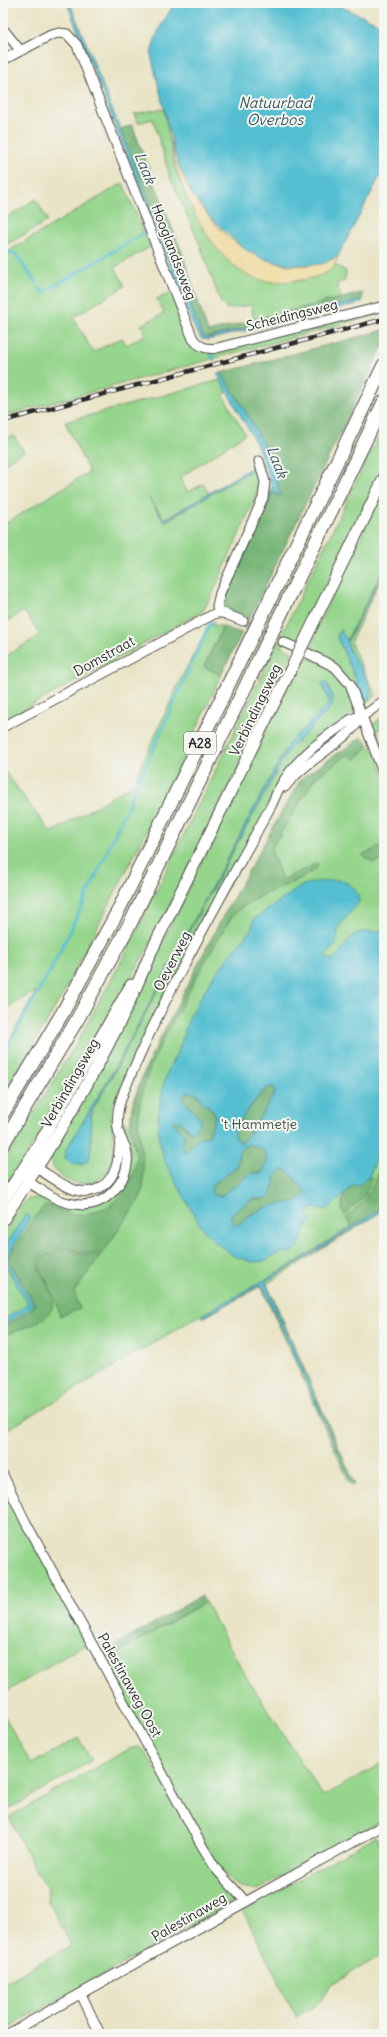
<svg xmlns="http://www.w3.org/2000/svg" width="387" height="2037" font-family="Delius,sans-serif">
	<rect width="100%" height="100%" fill="#f6f6f2"/>
	<filter id="ink" filterUnits="userSpaceOnUse"><feTurbulence type="fractalNoise" baseFrequency=".025" numOctaves="2"/><feDisplacementMap in="SourceGraphic" scale="8" xChannelSelector="R" yChannelSelector="G"/><feConvolveMatrix kernelMatrix="1 2 1 2 8 2 1 2 1" color-interpolation-filters="sRGB"/></filter>
	<filter id="wash" filterUnits="userSpaceOnUse"><feTurbulence type="fractalNoise" baseFrequency=".012" numOctaves="4" result="noise"/><feDisplacementMap in="SourceGraphic" scale="16" xChannelSelector="R" yChannelSelector="G"/><feGaussianBlur stdDeviation="0.9" result="paint"/><feColorMatrix in="noise" values="0 0 0 0 0 0 0 0 0 0 0 0 0 0 0 0 0 1.4 0 .05"/><feComposite in="paint" operator="in"/></filter>
	<g filter="url(#wash)">
		<rect width="100%" height="100%" fill="#e9e4c6"/>
		<g fill="#95d58c" stroke="#60805c" fill-rule="evenodd">
			<polygon points="159,109 164,110 175,169 190,205 247,275 265,281 299,281 324,274 335,265 346,271 345,281 337,283 341,298 254,320 251,305 227,309 221,303 200,245 170,177 153,119 138,123 134,114"/>
			<polygon points="123,183 150,247 115,267 125,286 73,317 93,352 122,338 127,345 146,334 141,325 164,313 157,299 171,293 193,346 199,350 384,309 384,313 215,358 213,354 210,354 212,359 3,416 3,220 36,199 48,221 4,246 7,252"/>
			<path d="M220 380 228 392 223 395 245 434 179 478 188 492 203 484 209 493 165 519 149 498 165 522 253 469C259 479 259 485 256 496L213 593 203 611 3 721V658L40 635 24 611 3 624V525L89 472 65 422Z"/>
			<polygon points="384,425 384,466 304,632 302,631 297,643 285,638 281,646 292,652 287,662 289,663 170,905 126,988 3,1195 3,1163 77,1042 127,951"/>
			<polygon points="14,436 24,451 3,464 3,439"/>
			<path d="M384 489V568L347 640 340 631 337 637 365 700 370 699C370 677 352 662 347 642L384 571 382 585 379 583 352 639 351 644 376 696 364 704 357 691 309 650 315 637 313 636Z"/>
			<polygon points="210,624 223,627 204,666 221,675 178,770 63,994 3,1095 3,1052 36,991 3,1010 3,769 51,833 133,784 182,676"/>
			<path d="M306 656C339 672 341 674 356 708L355 711 303 753 155 1013 112 1106C108 1126 120 1148 110 1167 96 1195 49 1185 51 1154L138 992 297 667 300 668ZM324 682H326L330 689 332 707 288 751 182 944 115 1071 93 1109C87 1125 95 1144 88 1161 81 1167 71 1166 65 1159L66 1150 114 1070 289 743 328 705 329 700 322 684Z"/>
			<polygon points="384,716 384,728 377,730 384,750 384,763 371,726"/>
			<polygon points="362,737 377,754 384,775 384,1205 291,1265 202,1315 204,1317 260,1285 262,1285 353,1484 266,1284 267,1281 384,1210 267,1284 355,1484 352,1486 350,1484 261,1286 203,1318 201,1315 187,1323 3,1432 3,1264 30,1218 22,1221 3,1249 3,1234 21,1206 28,1199 42,1197 55,1203 110,1198 131,1152 124,1121 130,1127 132,1107 142,1076 203,955 296,787"/>
			<polygon points="3,1482 89,1645 79,1648 3,1694"/>
			<path d="M205 1602 246 1676 323 1796 384 1762V1820L259 1889C234 1893 225 1874 212 1856L104 1661Z"/>
			<polygon points="3,1713 31,1764 78,1738 92,1760 3,1813"/>
			<polygon points="139,1747 146,1753 225,1886 233,1898 232,1902 3,2031 3,1984 71,1945 47,1899 48,1889 34,1868 9,1817 131,1748"/>
			<polygon points="376,1836 384,1850 384,1954 331,1984 321,2000 316,2005 296,2017 243,1911"/>
		</g>
		<g fill="#78b678" stroke="#527052">
			<polygon points="132,125 182,253 208,332 362,293 363,301 204,338 195,321 120,129"/>
			<path d="M384 330V344L248 621C238 616 221 612 221 599L273 485 272 491 225 601 272 494 275 492 277 496 280 495C272 451 245 410 221 373Z"/>
			<polygon points="223,627 242,633 221,675 204,667"/>
			<path d="M362 737 368 743 366 749 354 760 349 754 315 778 271 849 282 880 317 863 318 867C294 887 255 892 233 915 213 946 196 978 179 1010 162 1041 145 1071 140 1105 134 1137 150 1171 140 1198L102 1254C94 1253 88 1253 80 1252 75 1251 71 1247 66 1247 54 1245 39 1253 38 1266 41 1277 51 1287 53 1300 56 1321 17 1331 3 1335V1327L31 1311 35 1304 8 1259 32 1221 44 1206 47 1205 70 1214H86L108 1207 124 1193 131 1181 137 1158 130 1128 132 1107 152 1054 223 916 296 787 303 777Z"/>
			<polygon points="384,845 384,859 373,863 362,855"/>
			<path d="M269 1087H273L276 1091 262 1115 252 1127 247 1139 239 1143 233 1135C235 1126 260 1093 269 1087Z"/>
			<path d="M190 1092 198 1094 200 1100 214 1112 215 1117 209 1136 197 1139 185 1153 182 1148C187 1131 182 1133 172 1121L174 1120 181 1123 192 1133 201 1122 200 1119 183 1100 184 1095Z"/>
			<polygon points="248,1144 258,1147 266,1153 267,1162 262,1173 252,1173 221,1196 214,1195 211,1191 212,1185 237,1167 239,1150"/>
			<polygon points="384,1164 384,1207 352,1227 346,1218 365,1200"/>
			<path d="M282 1170H286C293 1176 302 1185 306 1194L299 1202 279 1204 253 1213 238 1225 234 1224 231 1218 232 1214 249 1200H260L271 1194 276 1175Z"/>
			<path d="M369 1177 372 1178 364 1197 345 1215C337 1204 345 1193 353 1185H359Z"/>
			<polygon points="58,1249 67,1249 81,1254 100,1256 74,1292 80,1309 60,1316 56,1301 39,1265 46,1255"/>
			<polygon points="201,1596 205,1602 104,1661 101,1656 121,1642"/>
		</g>
		<path fill="#eeda9e" stroke="#8c8264" d="M171 141C176 160 182 178 193 195 224 244 279 285 338 256 334 273 321 276 306 279 287 283 265 284 247 275 208 254 175 183 171 141Z"/>
		<g fill="#55bfd1" stroke="#40757e" fill-rule="evenodd">
			<polygon points="67,3 70,3 74,13 203,337 208,338 360,300 361,303 208,340 201,339 193,325"/>
			<path d="M175 3H333L384 26V169L338 256 323 264 290 265 263 259 243 248 209 216 192 194 177 162 151 55C154 35 164 20 175 3Z"/>
			<path d="M221 373C245 410 272 451 280 495L277 496 275 492 272 494 225 601 273 488 257 445 219 377 217 374Z"/>
			<polygon points="252,467 253,469 164,522 149,498 164,519 166,519"/>
			<path d="M384 568 347 642C351 661 373 677 371 698L365 700 337 637 340 630 347 640Z"/>
			<path d="M324 682H326L333 699 332 707 288 751 182 944 115 1071 93 1109C87 1123 94 1143 89 1159L83 1164H71L65 1158 66 1150 114 1070 289 743 328 705 329 700 322 684Z"/>
			<path d="M339 880C350 883 359 890 359 902L339 926 335 946 326 955 327 958 331 960C342 955 344 942 354 935 360 930 374 933 384 930V1138L369 1177 359 1185H353L345 1194 328 1209 311 1208 308 1213 311 1220 304 1231 298 1248 289 1253H279L264 1261 252 1262 234 1256 215 1242 201 1227 168 1168 164 1159 159 1139 158 1119 163 1086 169 1068 179 1049 189 1018 213 977 252 928 254 919 303 885 317 882ZM269 1087H273L276 1091C270 1101 248 1139 241 1143L234 1137 235 1128C246 1115 254 1097 269 1087ZM190 1092 198 1094 202 1103 206 1104 214 1112 215 1117 209 1136 198 1138 185 1153 182 1148C187 1131 182 1133 172 1121L174 1120 181 1123 193 1133 201 1122 200 1119 183 1100 184 1095ZM248 1144 258 1147 266 1153 267 1162 262 1173H252L221 1196 214 1195 211 1191 212 1185 237 1167 239 1150ZM282 1170H286C292 1175 302 1186 306 1194 295 1207 293 1200 279 1204 263 1207 250 1214 238 1225L234 1224 231 1218 232 1214 252 1199 268 1198 271 1194 276 1175Z"/>
			<polygon points="384,1207 384,1210 267,1281 266,1284 353,1484 262,1285 260,1285 204,1317 202,1315 291,1265"/>
			<polygon points="25,1215 29,1215 30,1218 6,1259 33,1304 31,1308 3,1325 3,1320 28,1304 7,1268 3,1266 3,1249"/>
		</g>
		<g fill="none" stroke-linecap="round" stroke-linejoin="round">
			<g stroke="#55bfd1" stroke-width="3">
				<polyline points="3,255 10,252 15,254 36,283"/>
				<polyline points="39,288 43,293 146,232"/>
				<polyline points="212,354 214,360"/>
				<polyline points="3,1055 55,962 92,885 208,627 213,622"/>
			</g>
		</g>
	</g>
	<g filter="url(#ink)">
		<g fill="none" stroke-linecap="round" stroke-linejoin="round">
			<polyline stroke="#c3bfa7" stroke-width="9" stroke-dasharray="9 4.5" stroke-linecap="butt" points="243,621 283,642"/>
			<g stroke="#484742" stroke-width="11">
				<g id="minor">
					<polyline points="3,29 20,50"/>
					<path d="M3 60 51 35 59 33 67 34 77 45 193 339C199 347 206 350 217 348L384 306"/>
					<polyline points="219,612 217,606 220,593 263,498 265,482 259,461"/>
					<polyline points="283,642 294,647"/>
					<polyline points="307,653 335,667 350,684 384,775"/>
					<polyline points="3,727 216,613 223,613 243,621"/>
					<path d="M285 787C307 758 347 743 363 715"/>
					<path d="M31 1169 37 1168C57 1180 81 1203 104 1185 110 1180 114 1173 116 1167 119 1158 119 1148 120 1139"/>
					<path d="M25 1176C29 1184 36 1187 43 1191 66 1207 96 1213 116 1188 125 1178 130 1162 126 1149 124 1142 119 1137 118 1129 116 1115 119 1104 124 1091 165 992 221 898 272 804 286 766 317 742 350 720 354 717 359 717 364 715 371 711 377 705 384 701"/>
					<polyline points="3,1475 25,1521 202,1846 216,1869 245,1901"/>
					<polyline points="81,1994 100,2034"/>
					<polyline points="8,2034 384,1825"/>
				</g>
			</g>
			<g stroke="#484742" stroke-width="13">
				<g id="major">
					<polyline points="308,634 384,478"/>
					<polyline points="3,1200 38,1146 131,985"/>
					<path d="M3 1220C59 1135 112 1049 150 954L293 665"/>
				</g>
			</g>
			<g stroke="#484742" stroke-width="15">
				<g id="highway">
					<polyline points="3,1113 63,1012 118,911 384,365"/>
					<polyline points="3,1144 77,1020 132,920 384,402"/>
				</g>
			</g>
			<use href="#minor" stroke="#fff" stroke-width="9"/>
			<use href="#major" stroke="#fff" stroke-width="11"/>
			<use href="#highway" stroke="#fff" stroke-width="13"/>
			<g stroke="#2b2b2b" stroke-width="4.5">
				<polyline id="rail" points="3,421 384,319"/>
			</g>
			<use href="#rail" stroke="#f6f6f2" stroke-width="3" stroke-dasharray="9" stroke-linecap="butt"/>
			<g stroke="#484742" stroke-width="13" stroke-linecap="butt">
				<polyline id="major-bridge" points="293,665 308,634"/>
			</g>
			<use href="#major-bridge" stroke="#fff" stroke-width="11"/>
		</g>
	</g>
	<g text-anchor="middle" stroke-width="4" stroke-linejoin="round" paint-order="stroke">
		<rect fill="#f6f6f2" stroke="#686867" stroke-width="1" x="184" y="732" width="32" height="22" rx="3"/>
		<g font-size="13" font-weight="bold" fill="#2b2b2b">
			<text x="200" y="748">A28</text>
		</g>
		<g font-size="14" fill="#2b2b2b" stroke="#f6f6f2">
			<text transform="translate(174 252) rotate(69)" y="5">Hooglandseweg</text>
			<text transform="translate(292 315) rotate(-14)" y="5">Scheidingsweg</text>
			<text transform="translate(104 656) rotate(-29)" y="5">Domstraat</text>
			<text transform="translate(255 710) rotate(-64)" y="5">Verbindingsweg</text>
			<text transform="translate(172 961) rotate(-63)" y="5">Oeverweg</text>
			<text transform="translate(70 1083) rotate(-60)" y="5">Verbindingsweg</text>
			<text transform="translate(130 1685) rotate(61)" y="5">Palestinaweg Oost</text>
			<text transform="translate(189 1917) rotate(-30)" y="5">Palestinaweg</text>
		</g>
		<g font-size="14" fill="#465643" stroke="#f6f6f2">
			<text x="259" y="1129">'t Hammetje</text>
		</g>
		<g font-size="15" font-style="italic" fill="#38575d" stroke="#f6f6f2">
			<text x="275" y="108">Natuurbad<tspan x="275" dy="17">Overbos</tspan></text>
			<text transform="translate(145 168) rotate(68)" y="5">Laak</text>
			<text transform="translate(277 462) rotate(69)" y="5">Laak</text>
		</g>
	</g>
	<rect width="387" height="2037" fill="none" stroke="#f6f6f2" stroke-width="16"/>
</svg>
